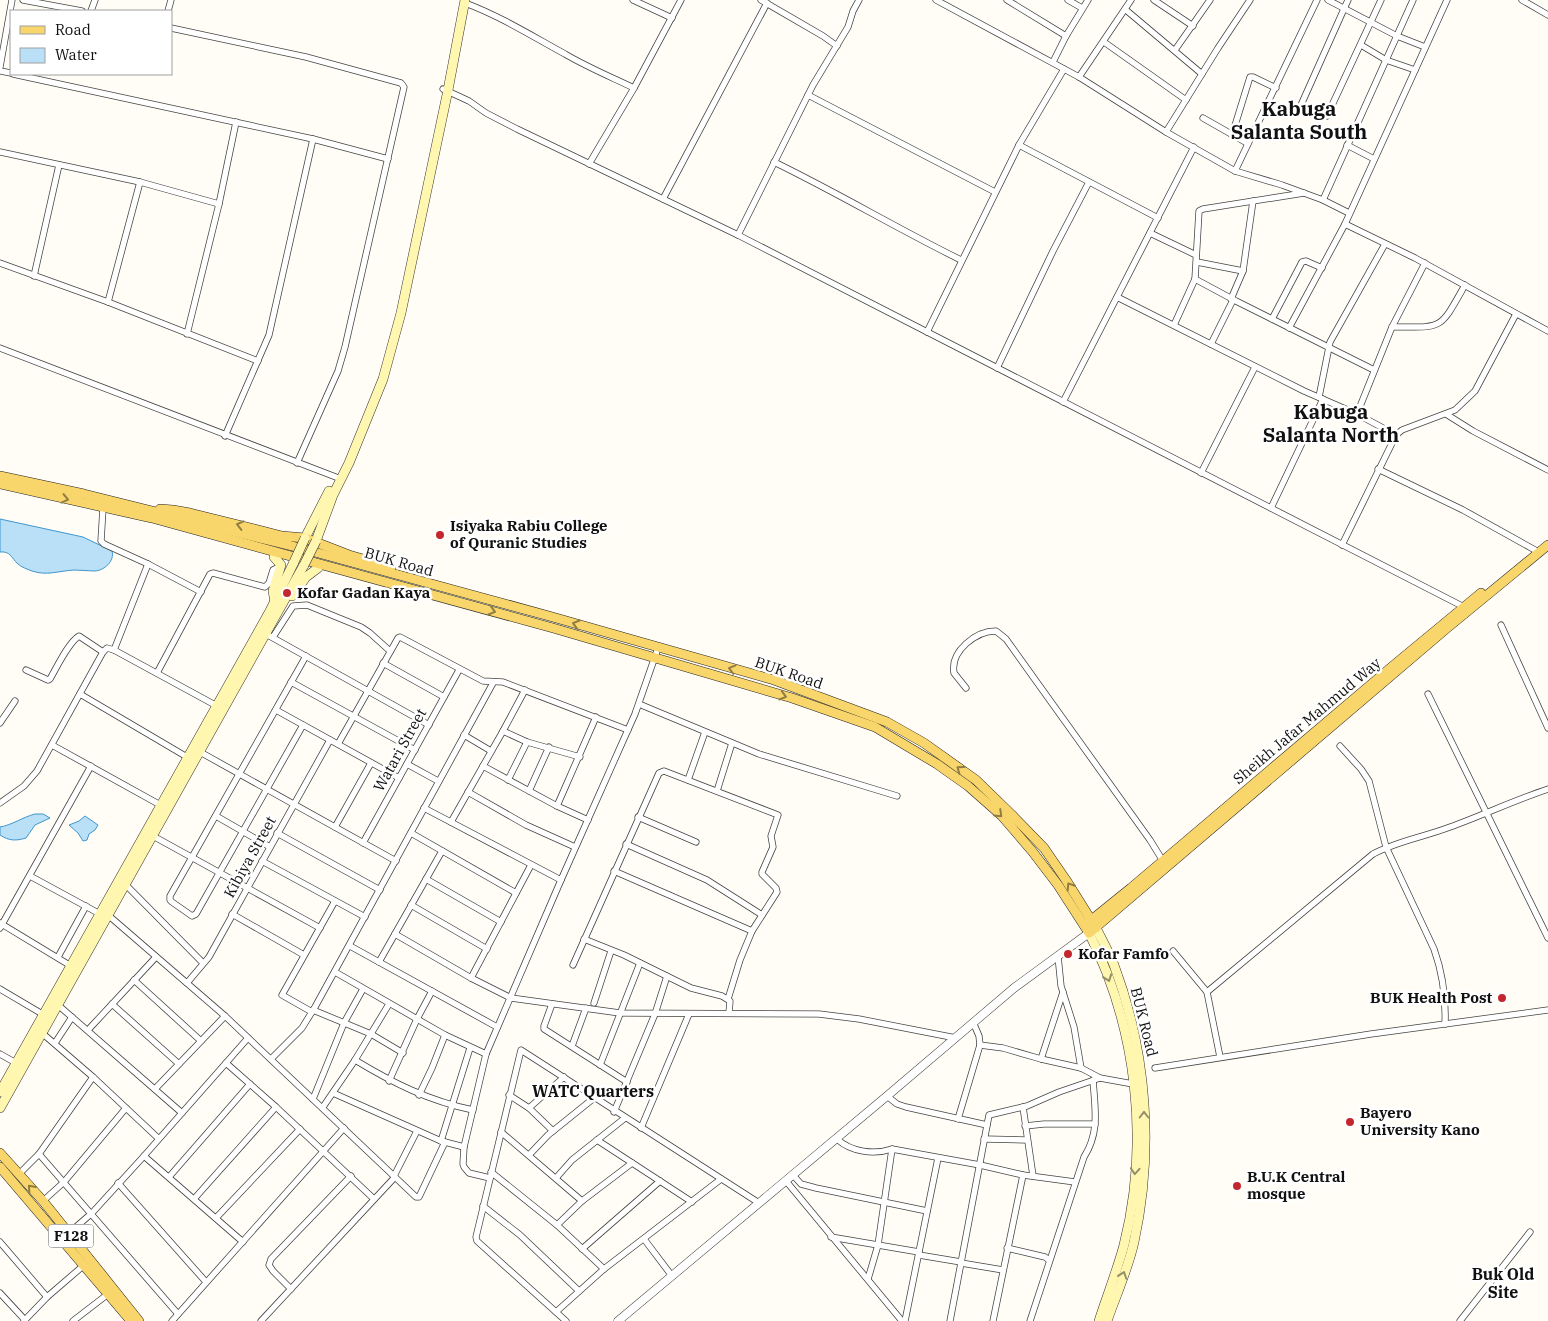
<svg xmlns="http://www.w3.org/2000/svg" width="1548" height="1321" font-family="'IBM Plex Serif',serif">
	<rect width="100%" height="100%" fill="#fffdf5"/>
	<g fill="#b9e0f7" stroke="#3f96cf">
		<path d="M0 519 83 537 112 551C115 561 104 571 94 571 87 571 81 570 74 570 59 571 46 576 32 571 27 569 21 567 18 564 11 558 11 551 0 552Z"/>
		<path d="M35 814H43L50 818 35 825 26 838C16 841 9 841 0 835V827C12 825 23 817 35 814Z"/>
		<polygon points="85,816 98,825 95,830 89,834 87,840 83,841 78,833 69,825 79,821"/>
	</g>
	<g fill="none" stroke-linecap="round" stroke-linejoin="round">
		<g stroke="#444" stroke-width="7">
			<g id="minor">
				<polyline points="23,0 82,11"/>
				<polyline points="633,0 672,18"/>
				<polyline points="761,0 823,36 837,46"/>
				<polyline points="936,0 1079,77 1166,132 1235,171 1282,185 1323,200 1349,213"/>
				<polyline points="1007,0 1066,36"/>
				<polyline points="1068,0 1082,8"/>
				<polyline points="1154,0 1193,26"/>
				<polyline points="1328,0 1397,36 1425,47"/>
				<polyline points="1522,0 1548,15"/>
				<path d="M465 3C500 16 532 36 565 54 587 67 611 77 634 88"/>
				<polyline points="1126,10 1202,74"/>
				<polyline points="91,11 95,0"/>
				<polyline points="168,11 171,0"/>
				<polyline points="171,28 306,57 401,83 404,87 345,347 338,371 297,463"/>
				<polyline points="1104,42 1186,100"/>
				<polyline points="1361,45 1386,60 1415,70"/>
				<polyline points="1175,50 1210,0"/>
				<polyline points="1053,62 1066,36 1088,0"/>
				<polyline points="0,67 12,0"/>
				<polyline points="0,71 11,73"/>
				<polyline points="13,74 313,139 388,159"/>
				<polyline points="1079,77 1131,0"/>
				<polyline points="443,89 469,101 486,113 517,129 738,235 1464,607"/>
				<polyline points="808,95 995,192"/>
				<polyline points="1301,105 1348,0"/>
				<polyline points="1327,116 1381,0"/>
				<polyline points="1203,118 1247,143"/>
				<polyline points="1166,132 1218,48 1250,0"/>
				<polyline points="1232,135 1250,77 1253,77 1276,88"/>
				<polyline points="1019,145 1158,218"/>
				<polyline points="1347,145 1374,159"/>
				<polyline points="0,152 140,182 219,204"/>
				<path d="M774 162C838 193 898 229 961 260"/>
				<polyline points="589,164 634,88 681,0"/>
				<polyline points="1235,171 1317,0"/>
				<polyline points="663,199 767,3"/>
				<polyline points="1323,200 1413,0"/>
				<polyline points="1345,224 1415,258 1548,331"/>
				<polyline points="1150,233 1196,255"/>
				<polyline points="738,235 813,85 848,27 853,11 859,0"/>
				<polyline points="1197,262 1243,271"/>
				<polyline points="0,263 108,302 258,361"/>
				<polyline points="34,276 59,165"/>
				<polyline points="1195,279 1236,301 1374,370"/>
				<polyline points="1117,297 1304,391 1357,414 1396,435"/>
				<polyline points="1231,299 1243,271 1253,201"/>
				<polyline points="108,302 140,182"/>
				<polyline points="1272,319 1302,262 1306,261 1322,268"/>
				<polyline points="1174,325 1195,279 1199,211 1203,209 1304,193"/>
				<path d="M1392 327C1444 327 1439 331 1465 285"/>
				<polyline points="1289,328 1345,224 1447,0"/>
				<polyline points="927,332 1019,145 1064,69"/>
				<polyline points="187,334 219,204 236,122"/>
				<polyline points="1211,344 1233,300"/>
				<polyline points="0,348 341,479"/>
				<polyline points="997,368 1053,251 1089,182"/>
				<polyline points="1319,397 1330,342 1385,244"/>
				<polyline points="1063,402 1194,147"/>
				<polyline points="1357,414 1392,327 1425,263"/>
				<polyline points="1446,414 1473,431 1548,470"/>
				<polyline points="225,436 269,335 313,139"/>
				<polyline points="1378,469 1463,510 1535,550"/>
				<polyline points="1201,473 1255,367"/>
				<polyline points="103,508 101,541 104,544 148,564 201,592"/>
				<polyline points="1271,508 1323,399"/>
				<polyline points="1342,545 1396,435 1402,430 1455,410 1475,391 1516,314"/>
				<polyline points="1501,625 1548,728"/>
				<polyline points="266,634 429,725"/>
				<polyline points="273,637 293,606 307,605 361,627 370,633 390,651"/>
				<polyline points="114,650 148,564"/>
				<polyline points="383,663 444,697"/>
				<path d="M26 670 48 680 50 679C57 667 68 643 79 636L103 652"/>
				<polyline points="157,673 210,574 213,573 265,587 269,583 273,570 281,566"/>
				<polyline points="291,682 415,750"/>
				<path d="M966 688 954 673C950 651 976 631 996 631L1006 639 1150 840 1163 861"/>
				<polyline points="80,694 187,757"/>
				<polyline points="1428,694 1548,938"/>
				<polyline points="639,704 759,754 897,796"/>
				<polyline points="276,710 399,778"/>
				<polyline points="0,723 15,701"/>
				<polyline points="303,725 196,914 192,916 172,902 170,900 170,896 306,656"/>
				<polyline points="503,731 527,742 580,757"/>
				<polyline points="464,735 491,751"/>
				<polyline points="338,744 398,638 400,637 483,681 503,682 628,730"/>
				<polyline points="52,745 164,807"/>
				<path d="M1340 746 1361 769 1369 781 1386 847 1434 949C1443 974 1446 998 1445 1024"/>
				<polyline points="200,752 396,861"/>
				<polyline points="407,764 438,781"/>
				<polyline points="483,766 557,806 588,820"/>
				<polyline points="508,780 527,742"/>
				<polyline points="688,780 705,732"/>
				<polyline points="529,791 549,747"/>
				<polyline points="717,791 732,743"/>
				<polyline points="468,792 526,825 575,847"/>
				<polyline points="0,803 24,786 37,771 103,652 107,648 114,650 217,706"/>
				<polyline points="557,806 596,717"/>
				<polyline points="424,808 561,880"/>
				<polyline points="216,816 270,847"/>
				<polyline points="638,817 696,842"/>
				<polyline points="451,822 503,731 525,690"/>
				<polyline points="335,827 371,763"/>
				<polyline points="277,833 380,890"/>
				<polyline points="411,833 516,893"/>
				<polyline points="153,836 320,928"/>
				<polyline points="363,843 459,670"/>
				<polyline points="626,844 707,880 762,915"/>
				<polyline points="262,861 365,917"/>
				<polyline points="614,871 752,931"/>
				<polyline points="30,876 100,914 108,915 225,1016 416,1197 419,1197 445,1142"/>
				<polyline points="426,879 501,922"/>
				<polyline points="126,885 203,963"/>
				<polyline points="411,905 487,949"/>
				<polyline points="232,914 304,955"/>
				<polyline points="0,923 71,966"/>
				<polyline points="0,928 91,766"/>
				<polyline points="395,934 471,978 511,998 620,1013 819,1014 859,1019 956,1038"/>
				<polyline points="584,939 624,955 691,988 722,996 730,1001 729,1013"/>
				<polyline points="350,946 497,1027"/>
				<polyline points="1173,951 1207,992 1220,1057"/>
				<polyline points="1058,956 1061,986 1074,1027 1081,1068"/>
				<polyline points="58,957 86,906"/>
				<polyline points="379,962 442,851"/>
				<polyline points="573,965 659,773 664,771 778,815 771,836 773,847 762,872 762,874 776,888 777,892 752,931 740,960 728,999"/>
				<polyline points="335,972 445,1035 486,1054"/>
				<polyline points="471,978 531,865"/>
				<polyline points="134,980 201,1041"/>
				<polyline points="187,983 209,957 219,939 330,740"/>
				<polyline points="0,989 44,1015"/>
				<path d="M1207 992 1373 854C1397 841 1424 837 1450 827 1483 815 1515 800 1548 789"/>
				<polyline points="594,1003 611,951"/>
				<polyline points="112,1004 179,1064"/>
				<polyline points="552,1004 544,1026 544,1029 627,1082"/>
				<polyline points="58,1005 182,1113"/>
				<polyline points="313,1010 371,1034 403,1053"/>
				<polyline points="312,1012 282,995 335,901"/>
				<polyline points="88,1030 156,957"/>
				<polyline points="42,1033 93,1077 158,1138"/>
				<polyline points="55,1043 72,1017"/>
				<polyline points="980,1045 1003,1048 1041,1059 1081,1068 1100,1078 1133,1084"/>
				<polyline points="572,1046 586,1008"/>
				<polyline points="0,1054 16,1063"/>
				<polyline points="271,1059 302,1028 315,1007 493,683"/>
				<polyline points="1041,1059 1063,992"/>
				<path d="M355 1060C393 1083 429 1101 473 1110"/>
				<polyline points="226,1063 276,1107 374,1199"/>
				<polyline points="600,1065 640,963"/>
				<polyline points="1155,1068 1371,1034 1548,1010"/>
				<polyline points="389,1081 417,1019 432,991"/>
				<polyline points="155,1089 225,1016"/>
				<polyline points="333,1093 441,1141 464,1147"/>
				<polyline points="419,1095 432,1068 445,1035"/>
				<polyline points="509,1095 529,1108 553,1131"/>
				<polyline points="887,1096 897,1104 906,1107 987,1125"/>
				<polyline points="313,1099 344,1023 363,989"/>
				<polyline points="323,1107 355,1060 389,1004"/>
				<polyline points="1023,1107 1033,1176"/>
				<polyline points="529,1108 564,1077"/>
				<polyline points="614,1112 655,1014 667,976"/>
				<polyline points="958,1119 980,1045 979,1036 973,1022"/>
				<polyline points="1025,1126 1044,1124 1095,1124"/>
				<polyline points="641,1128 689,1014"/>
				<polyline points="501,1132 582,1201"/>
				<path d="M837 1139C851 1152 874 1155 892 1149"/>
				<polyline points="984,1139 1027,1140"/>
				<polyline points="597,1140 692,1202"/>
				<polyline points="441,1141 470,1048"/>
				<polyline points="39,1154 178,1314"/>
				<polyline points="529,1155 548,1135 594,1098"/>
				<polyline points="144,1156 243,1242"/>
				<polyline points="491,1172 557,1225 604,1269"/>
				<polyline points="19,1174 39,1154 93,1077"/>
				<polyline points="793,1175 801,1184 816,1188 927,1211"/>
				<polyline points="394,1176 417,1131"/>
				<polyline points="169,1177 250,1084"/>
				<polyline points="490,1178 469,1173 464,1167 463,1164 464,1147 486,1054 561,880 635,714 658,648"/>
				<polyline points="556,1178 572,1160 625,1118"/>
				<polyline points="786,1181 902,1321"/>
				<polyline points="118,1183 206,1282"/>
				<polyline points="194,1199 276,1107"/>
				<polyline points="43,1201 64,1182 126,1108"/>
				<polyline points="483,1206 520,1235 579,1291"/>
				<polyline points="216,1218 300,1129"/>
				<polyline points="557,1225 582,1201 632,1163"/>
				<polyline points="69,1233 92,1213 144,1156 248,1038"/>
				<polyline points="831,1237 919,1252"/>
				<polyline points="644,1239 672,1276"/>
				<polyline points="0,1242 47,1297"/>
				<polyline points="1007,1248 1045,1257 1049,1260"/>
				<polyline points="582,1249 660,1181"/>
				<polyline points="919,1255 961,1262"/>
				<polyline points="961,1263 1003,1270"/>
				<polyline points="868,1279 878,1245 892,1149 980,1165 1023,1175 1075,1182"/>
				<polyline points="291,1289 273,1271 269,1265 271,1259 351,1176"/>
				<polyline points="0,1293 25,1320"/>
				<polyline points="556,1312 604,1269 721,1179"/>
				<polyline points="24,1321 47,1297 83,1266"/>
				<polyline points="73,1321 108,1294"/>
				<polyline points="172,1321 344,1128"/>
				<polyline points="261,1321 395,1177"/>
				<polyline points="566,1321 477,1241 476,1237 521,1050 759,1203"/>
				<polyline points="905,1321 938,1158"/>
				<polyline points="950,1321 989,1115 1027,1106 1059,1092 1100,1078"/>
				<polyline points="993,1321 1023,1175"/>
				<path d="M1030 1321 1084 1157C1100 1132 1095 1109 1093 1080"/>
				<polyline points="1460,1321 1530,1232"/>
			</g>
		</g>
		<g stroke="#444" stroke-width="9">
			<polyline id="tertiary" points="618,1321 887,1096 1014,988 1089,933"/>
		</g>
		<g stroke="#333" stroke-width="10">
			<g id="secondary">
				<polyline points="305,538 329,491"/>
				<polyline points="316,541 333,495 349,463 383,379 401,313 448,90 465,0"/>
				<polyline points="274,557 281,565 273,591 275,602"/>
				<polyline points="292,596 306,577 318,568"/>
				<path d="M1096 928C1102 940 1109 952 1114 965 1147 1053 1154 1150 1134 1242 1128 1269 1116 1295 1107 1321"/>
				<path d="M1089 933C1137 1027 1150 1142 1124 1245 1117 1271 1107 1296 1099 1321"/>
				<polyline points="0,1092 270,611 294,562"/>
				<polyline points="0,1108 304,565"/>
			</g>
		</g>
		<g stroke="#222" stroke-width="10">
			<g id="primary">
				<polyline points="0,476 84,494 300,548 549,616 774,680 887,722 924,743 976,780 1012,815 1044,848 1066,880 1096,928"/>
				<polyline points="0,484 152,518 553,628 792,698 875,727 937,764 968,786 1002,816 1032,851 1058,885 1089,933 1447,628 1548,545"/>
				<polyline points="160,509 173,510 190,513 282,536 305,538 349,555 391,567"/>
				<polyline points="1089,922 1131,888 1394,665 1481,593"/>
				<polyline points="0,1153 43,1201 139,1321"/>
				<polyline points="0,1167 131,1321"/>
			</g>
		</g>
		<use href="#minor" stroke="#fff" stroke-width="5.5"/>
		<use href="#tertiary" stroke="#fff" stroke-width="8"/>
		<use href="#secondary" stroke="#fff6b0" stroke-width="9"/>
		<use href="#primary" stroke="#f9d66b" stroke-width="9"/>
		<g stroke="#333" stroke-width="10" stroke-linecap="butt">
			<g id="secondary-bridge">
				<polyline points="294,562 305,538"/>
				<polyline points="304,565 316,541"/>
			</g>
		</g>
		<use href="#secondary-bridge" stroke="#fff6b0" stroke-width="9"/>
	</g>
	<defs><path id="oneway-chevron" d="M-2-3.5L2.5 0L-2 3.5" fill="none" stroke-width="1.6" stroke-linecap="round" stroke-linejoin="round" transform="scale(1.25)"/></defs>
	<g stroke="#917d42">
		<use href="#oneway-chevron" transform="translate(65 499) rotate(13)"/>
		<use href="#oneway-chevron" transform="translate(240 525) rotate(-166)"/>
		<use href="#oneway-chevron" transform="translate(492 611) rotate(16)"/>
		<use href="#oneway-chevron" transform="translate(576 624) rotate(-164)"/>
		<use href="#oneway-chevron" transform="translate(732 669) rotate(-165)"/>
		<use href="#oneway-chevron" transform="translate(783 696) rotate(16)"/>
		<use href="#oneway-chevron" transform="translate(960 769) rotate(-144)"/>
		<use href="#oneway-chevron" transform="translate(999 814) rotate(44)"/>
		<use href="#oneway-chevron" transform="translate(1070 886) rotate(-123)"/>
		<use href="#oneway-chevron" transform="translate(31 1188) rotate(-132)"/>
	</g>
	<g stroke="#948f68">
		<use href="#oneway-chevron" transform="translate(1108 978) rotate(70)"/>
		<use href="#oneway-chevron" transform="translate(1144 1115) rotate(-90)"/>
		<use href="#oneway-chevron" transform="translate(1135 1171) rotate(94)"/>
		<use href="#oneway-chevron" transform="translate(1123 1275) rotate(-71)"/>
	</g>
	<g fill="#c4262e" stroke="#fff" stroke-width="2">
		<circle cx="440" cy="535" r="5"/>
		<circle cx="287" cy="593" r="5"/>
		<circle cx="1068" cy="954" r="5"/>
		<circle cx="1502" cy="998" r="5"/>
		<circle cx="1350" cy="1122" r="5"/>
		<circle cx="1237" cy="1186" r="5"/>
	</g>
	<g text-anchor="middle" stroke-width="5" stroke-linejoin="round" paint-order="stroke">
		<rect fill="#fff" stroke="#585858" stroke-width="1" x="48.5" y="1224.5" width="45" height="23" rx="4"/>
		<g font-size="14" font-weight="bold" fill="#111">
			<text x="71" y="1241">F128</text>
		</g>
		<g font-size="15" font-weight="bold" fill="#111" stroke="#fff" text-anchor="start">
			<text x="450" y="531">Isiyaka Rabiu College<tspan x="450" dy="17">of Quranic Studies</tspan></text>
			<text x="297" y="598">Kofar Gadan Kaya</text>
			<text x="1078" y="959">Kofar Famfo</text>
			<text x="1492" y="1003" text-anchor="end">BUK Health Post</text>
			<text x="1360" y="1118">Bayero<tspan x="1360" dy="17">University Kano</tspan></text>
			<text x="1247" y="1182">B.U.K Central<tspan x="1247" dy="17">mosque</tspan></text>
		</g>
		<g font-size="15" fill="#111" stroke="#fff">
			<text transform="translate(399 562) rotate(16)" y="5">BUK Road</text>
			<text transform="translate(789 673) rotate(19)" y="5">BUK Road</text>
			<text transform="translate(1307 721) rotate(-40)" y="5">Sheikh Jafar Mahmud Way</text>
			<text transform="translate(400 750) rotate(-61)" y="5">Watari Street</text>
			<text transform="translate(250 857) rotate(-61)" y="5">Kibiya Street</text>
			<text transform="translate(1144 1022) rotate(76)" y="5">BUK Road</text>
		</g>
		<g font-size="16" font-weight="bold" fill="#111" stroke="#fff">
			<text x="593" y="1097">WATC Quarters</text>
			<text x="1503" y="1280">Buk Old<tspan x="1503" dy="18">Site</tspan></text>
		</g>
		<g font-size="20" font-weight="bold" fill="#111" stroke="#fff">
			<text x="1299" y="116">Kabuga<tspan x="1299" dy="23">Salanta South</tspan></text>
			<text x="1331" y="419">Kabuga<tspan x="1331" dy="23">Salanta North</tspan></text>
		</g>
	</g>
	<rect x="10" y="10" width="162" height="65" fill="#ffffff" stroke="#a0a0a0"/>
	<rect x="20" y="26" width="25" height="8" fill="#f9d66b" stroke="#a0a0a0"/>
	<text x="55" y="35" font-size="15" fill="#111111">Road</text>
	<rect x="20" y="48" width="25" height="15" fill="#b9e0f7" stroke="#a0a0a0"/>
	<text x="55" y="60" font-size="15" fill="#111111">Water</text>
</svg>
